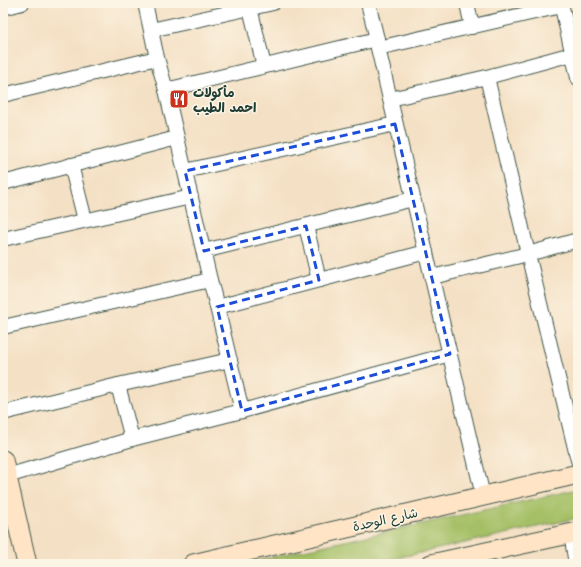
<svg xmlns="http://www.w3.org/2000/svg" width="581" height="567" font-family="'Comic Neue','Playpen Sans Arabic',sans-serif">
	<rect width="100%" height="100%" fill="#fcf5e5"/>
	<filter id="ink" filterUnits="userSpaceOnUse"><feTurbulence type="fractalNoise" baseFrequency=".025" numOctaves="2"/><feDisplacementMap in="SourceGraphic" scale="8" xChannelSelector="R" yChannelSelector="G"/><feConvolveMatrix kernelMatrix="1 2 1 2 8 2 1 2 1" color-interpolation-filters="sRGB"/></filter>
	<filter id="wash" filterUnits="userSpaceOnUse"><feTurbulence type="fractalNoise" baseFrequency=".012" numOctaves="4" result="noise"/><feDisplacementMap in="SourceGraphic" scale="16" xChannelSelector="R" yChannelSelector="G"/><feGaussianBlur stdDeviation="0.9" result="paint"/><feColorMatrix in="noise" values="0 0 0 0 0 0 0 0 0 0 0 0 0 0 0 0 0 1.4 0 .05"/><feComposite in="paint" operator="in"/></filter>
	<g filter="url(#wash)">
		<rect width="100%" height="100%" fill="#f4e0c4"/>
		<polygon fill="#a4bf65" stroke="#627e4c" points="578,489 578,518 370,564 241,564"/>
	</g>
	<g filter="url(#ink)">
		<g fill="none" stroke-linecap="round" stroke-linejoin="round">
			<g stroke="#3f554a" stroke-width="16">
				<g id="street">
					<polyline points="145,3 157,58 166,90 210,280 217,307 242,411"/>
					<polyline points="368,3 377,39 378,48 483,496"/>
					<polyline points="467,3 472,27"/>
					<polyline points="561,3 578,78"/>
					<polyline points="3,8 22,3"/>
					<polyline points="250,8 264,66"/>
					<polyline points="151,30 273,3"/>
					<polyline points="378,48 561,6"/>
					<polyline points="487,77 528,254 578,460"/>
					<polyline points="166,90 377,39"/>
					<polyline points="3,95 157,58"/>
					<polyline points="390,99 487,77 572,54"/>
					<polyline points="71,165 85,220"/>
					<polyline points="185,171 395,124"/>
					<polyline points="3,183 177,138"/>
					<polyline points="306,226 319,280"/>
					<polyline points="3,239 191,197"/>
					<polyline points="204,251 413,199"/>
					<polyline points="432,277 528,254 578,240"/>
					<polyline points="217,307 426,252"/>
					<polyline points="3,327 210,280"/>
					<polyline points="118,385 132,439"/>
					<polyline points="3,413 118,385 230,360"/>
					<polyline points="7,476 132,439 242,411 450,354"/>
					<polyline points="571,534 576,564"/>
				</g>
			</g>
			<g stroke="#3f554a" stroke-width="21">
				<g id="secondary">
					<polyline points="3,460 27,564"/>
					<polyline points="193,564 578,474"/>
					<polyline points="431,564 578,532"/>
				</g>
			</g>
			<use href="#street" stroke="#fff" stroke-width="14"/>
			<use href="#secondary" stroke="#ffe4c6" stroke-width="19"/>
		</g>
	</g>
	<path fill="none" stroke="#1d4ed8" stroke-width="3" stroke-dasharray="8 5" stroke-linejoin="round" d="M395 124 450 354 242 411 217 307 319 280 306 226 204 251 185 171Z"/>
	<defs>
		<g id="restaurant-square" transform="scale(1)"><rect x="-9" y="-9" width="18" height="18" rx="4" fill="#c8321e" stroke="#fcf5e5"/><path d="M-5-6h1v4h1v-4h1v4h1v-4h1v5L-1.5 .5V6h-2V.5L-5-1ZM5-6V6H3V1.5H1.5Q1.5-4 5-6Z" fill="#fff"/></g>
	</defs>
	<g fill-rule="evenodd">
		<use href="#restaurant-square" x="179" y="99"/>
	</g>
	<g text-anchor="middle" stroke-width="3" stroke-linejoin="round" paint-order="stroke">
		<g font-size="13" font-weight="bold" fill="#1f3d34" stroke="#fcf5e5" text-anchor="start">
			<text x="193" y="97">مأكولات<tspan x="193" dy="15">احمد الطيب</tspan></text>
		</g>
		<g font-size="13" fill="#1f3d34" stroke="#fcf5e5">
			<text transform="translate(385 519) rotate(-13)" y="5">شارع الوحدة</text>
		</g>
	</g>
	<rect width="581" height="567" fill="none" stroke="#fcf5e5" stroke-width="16"/>
</svg>
